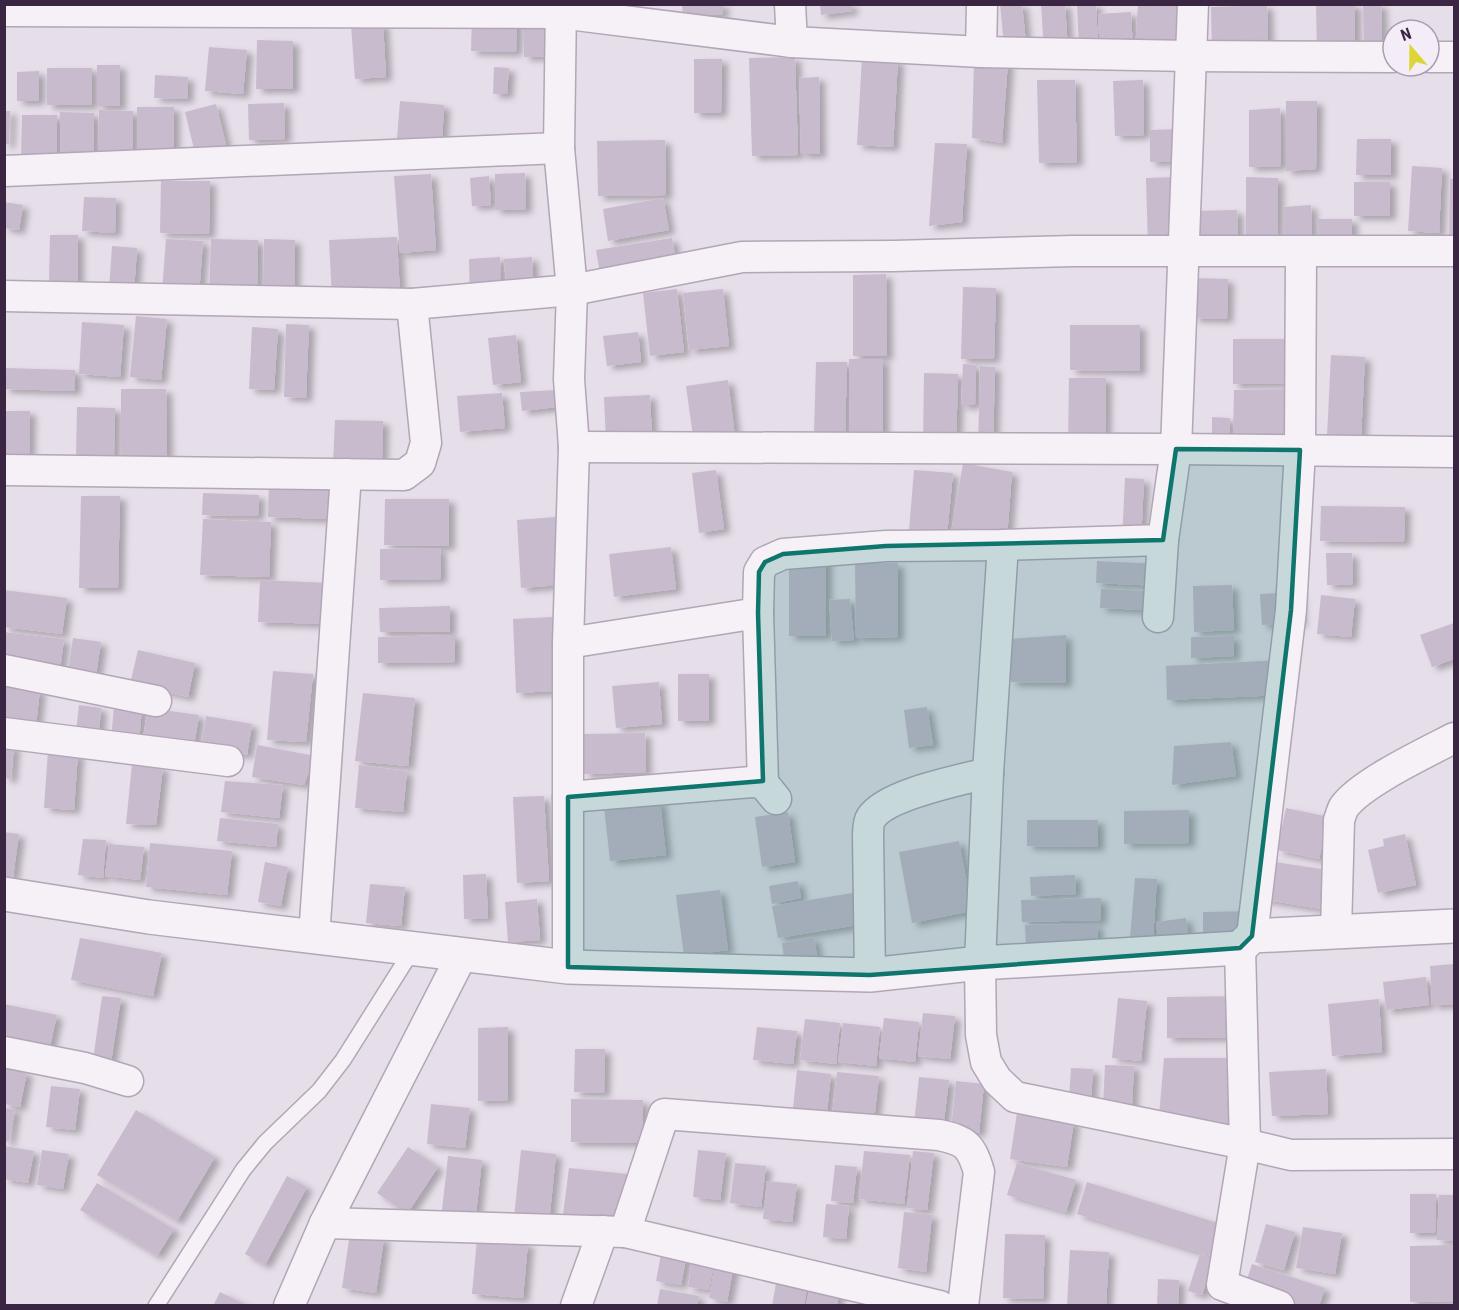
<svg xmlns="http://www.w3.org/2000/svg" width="1459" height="1310" font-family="'Roboto Condensed',sans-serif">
	<defs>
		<filter id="shadow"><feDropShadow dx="6" dy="4" stdDeviation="3" flood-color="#0004"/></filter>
	</defs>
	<rect width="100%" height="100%" fill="#e6dee9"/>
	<g fill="#c8bbcd" filter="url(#shadow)">
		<polygon points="682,4 723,4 723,14 683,16"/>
		<polygon points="820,4 852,4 852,11 821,15"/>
		<polygon points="1000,4 1022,4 1027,53 1005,55"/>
		<polygon points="1041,4 1065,4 1068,50 1044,52"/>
		<polygon points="1077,4 1096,4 1098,46 1079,47"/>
		<polygon points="1138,4 1183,4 1180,55 1135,52"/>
		<polygon points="1316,4 1355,4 1355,52 1317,52"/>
		<polygon points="1363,4 1381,4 1382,50 1364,51"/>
		<polygon points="1267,5 1268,52 1212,55 1211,7"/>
		<polygon points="1131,12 1133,52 1100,54 1098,14"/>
		<polygon points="472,16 517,17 516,52 471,51"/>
		<polygon points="383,23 386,77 355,79 351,25"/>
		<polygon points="552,27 553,56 524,57 523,28"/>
		<polygon points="257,40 293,41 293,89 256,89"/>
		<polygon points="209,47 247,50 243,94 205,91"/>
		<polygon points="795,57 798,155 752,156 749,58"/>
		<polygon points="862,58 898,60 893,147 857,145"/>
		<polygon points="694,59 722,59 721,113 694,113"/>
		<polygon points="974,61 1008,61 1002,143 972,138"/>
		<rect x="97" y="65" width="23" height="41"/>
		<polygon points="494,67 509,68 507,94 493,94"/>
		<rect x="47" y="68" width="45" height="37"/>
		<polygon points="39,71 39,101 17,101 17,72"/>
		<polygon points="155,75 188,77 187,99 154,98"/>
		<polygon points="819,77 820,154 801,154 799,78"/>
		<polygon points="1037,80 1075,80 1077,162 1039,163"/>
		<polygon points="1143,80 1144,135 1115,136 1113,81"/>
		<polygon points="400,101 444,105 442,143 397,139"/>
		<polygon points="1286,101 1317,101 1316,169 1286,171"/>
		<polygon points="284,103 285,139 249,140 248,104"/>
		<polygon points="216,104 226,145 195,153 185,112"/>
		<rect x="137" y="107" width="37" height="47"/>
		<polygon points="1280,108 1281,166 1249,167 1249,110"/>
		<polygon points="99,110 133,111 133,155 98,154"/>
		<polygon points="4,111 10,111 9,144 4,144"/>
		<polygon points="60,112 94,113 94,155 60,155"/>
		<polygon points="22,115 57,115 57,158 21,158"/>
		<polygon points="1181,129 1182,161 1150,162 1150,130"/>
		<polygon points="1357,139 1391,139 1391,175 1356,175"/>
		<polygon points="665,140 666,195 598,196 597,141"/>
		<polygon points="935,143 967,144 962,222 929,226"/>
		<polygon points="1412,166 1442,168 1439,233 1408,231"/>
		<polygon points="525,173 526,209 495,210 495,174"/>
		<polygon points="431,174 436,250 400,253 394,176"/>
		<polygon points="489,176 491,205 472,206 470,178"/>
		<polygon points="1178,177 1180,247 1148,247 1146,178"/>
		<polygon points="1246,177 1278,178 1277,253 1246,253"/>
		<polygon points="1450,179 1454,179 1454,242 1449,242"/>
		<polygon points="161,181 210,181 209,234 160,233"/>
		<rect x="1354" y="182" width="36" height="34"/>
		<polygon points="84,197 116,198 115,233 82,231"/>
		<polygon points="663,198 669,230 608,241 603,209"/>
		<polygon points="4,202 23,205 19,230 4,228"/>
		<polygon points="1311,205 1312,250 1284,249 1284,207"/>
		<polygon points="1237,210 1238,251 1193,252 1193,211"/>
		<polygon points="1318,219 1352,219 1352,252 1319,254"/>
		<polygon points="50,235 78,235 78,284 49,284"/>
		<polygon points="397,237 400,295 332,298 329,240"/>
		<polygon points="672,238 678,273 602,285 596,250"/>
		<polygon points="166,239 203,241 199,295 162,292"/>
		<polygon points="211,239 258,240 257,298 209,297"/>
		<polygon points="264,239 295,240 294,300 263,299"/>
		<polygon points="112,246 137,248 134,292 109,290"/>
		<polygon points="500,257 501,296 470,298 469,259"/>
		<polygon points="532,257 534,295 507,297 504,259"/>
		<polygon points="886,274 887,356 853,356 853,275"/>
		<polygon points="1193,278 1228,279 1227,319 1193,318"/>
		<polygon points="963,287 996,288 994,359 961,359"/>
		<polygon points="677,289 684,352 650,356 643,293"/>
		<polygon points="723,289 729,346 689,350 683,293"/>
		<polygon points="136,316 167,319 161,380 130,377"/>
		<polygon points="82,322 124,325 120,377 79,374"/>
		<polygon points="286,324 309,325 306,398 284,397"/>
		<polygon points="1070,325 1140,325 1140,371 1070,370"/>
		<polygon points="252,327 278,329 274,390 249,389"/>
		<polygon points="638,332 641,362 607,366 603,336"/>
		<polygon points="516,335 521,382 493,385 488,338"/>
		<polygon points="1233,339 1290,339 1289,383 1233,384"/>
		<polygon points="1331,355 1365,357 1361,439 1327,437"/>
		<rect x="849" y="359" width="34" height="80"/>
		<polygon points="816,362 847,362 845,436 814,435"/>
		<polygon points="963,364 976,365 975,405 961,405"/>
		<polygon points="980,366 995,367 993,448 978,448"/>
		<polygon points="4,368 75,370 75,391 4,389"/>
		<polygon points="924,373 958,374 956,448 923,447"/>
		<polygon points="1069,378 1106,378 1105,451 1068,451"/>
		<polygon points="728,380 735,437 694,443 686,386"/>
		<polygon points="121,389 166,389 167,456 121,456"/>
		<polygon points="1293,389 1292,439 1233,439 1234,390"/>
		<polygon points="556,390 557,407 522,411 520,392"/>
		<polygon points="502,393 505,428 460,432 457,396"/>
		<polygon points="650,395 652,439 606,441 604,397"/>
		<polygon points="77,407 115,408 114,459 76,459"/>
		<polygon points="4,411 30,411 29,461 4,460"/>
		<polygon points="1212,417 1230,418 1229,436 1212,436"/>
		<polygon points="335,420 383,421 382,464 333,463"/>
		<polygon points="963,463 1012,472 1007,538 951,533"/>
		<polygon points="716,470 724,529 699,533 692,473"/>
		<polygon points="914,470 953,473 946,545 908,543"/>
		<polygon points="1125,478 1144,479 1141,542 1122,541"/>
		<polygon points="269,480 334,482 333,519 268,517"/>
		<polygon points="203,493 259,495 258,516 202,515"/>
		<polygon points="81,496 120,496 118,588 79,588"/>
		<polygon points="385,499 449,499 449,546 384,545"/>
		<polygon points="1321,506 1405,507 1404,542 1320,541"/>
		<polygon points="556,517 560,585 521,588 517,520"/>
		<polygon points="203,519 271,522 269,577 200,575"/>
		<polygon points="671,547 676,589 614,597 609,554"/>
		<polygon points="440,548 441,579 380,580 380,549"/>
		<polygon points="1326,553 1352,553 1353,584 1327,585"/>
		<rect x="789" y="558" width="37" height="78"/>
		<polygon points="1097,561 1161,564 1160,586 1096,583"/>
		<polygon points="855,563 898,563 898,637 856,638"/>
		<polygon points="260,580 330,583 329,624 258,622"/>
		<polygon points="1232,585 1234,630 1194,632 1193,586"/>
		<polygon points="1101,589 1146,591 1145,610 1100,608"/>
		<polygon points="4,590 67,598 62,634 4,627"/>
		<polygon points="1299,592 1301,623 1262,625 1260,594"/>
		<polygon points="1321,595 1355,599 1351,637 1317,634"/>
		<polygon points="850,599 854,640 832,641 829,600"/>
		<polygon points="450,606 450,632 380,632 379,608"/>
		<polygon points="552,617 554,691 516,693 513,619"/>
		<polygon points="1454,623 1454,659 1432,667 1420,635"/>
		<polygon points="4,632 64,639 60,670 4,663"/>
		<polygon points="455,635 455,662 378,663 378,637"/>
		<polygon points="1066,635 1066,683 1011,682 1009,639"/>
		<polygon points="1234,636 1234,656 1191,658 1191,637"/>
		<polygon points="73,638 101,642 96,675 68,671"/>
		<polygon points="138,650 195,663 188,697 130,684"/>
		<polygon points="1282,660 1284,695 1167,700 1166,666"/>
		<polygon points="273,671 313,674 306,742 267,740"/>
		<rect x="678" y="674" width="31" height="47"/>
		<polygon points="659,682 662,724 616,728 612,686"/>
		<polygon points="4,685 40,689 36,725 4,722"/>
		<polygon points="363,693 415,698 408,766 355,761"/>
		<polygon points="79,705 101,708 99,734 76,732"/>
		<polygon points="114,706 142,708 139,742 111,739"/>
		<polygon points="927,707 933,745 909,748 904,710"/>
		<polygon points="148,708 199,715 194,746 143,738"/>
		<polygon points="206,716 252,724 247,755 201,748"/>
		<polygon points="645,733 646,772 584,774 583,734"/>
		<polygon points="1231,742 1236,776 1172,785 1174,746"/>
		<polygon points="4,744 14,745 11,779 4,778"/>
		<polygon points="257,745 315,756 304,785 252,777"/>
		<polygon points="48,751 78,753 74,810 44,808"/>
		<polygon points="132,764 163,767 156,825 126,824"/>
		<polygon points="359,765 407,771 403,812 355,808"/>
		<polygon points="225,781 283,785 279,818 221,812"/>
		<polygon points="544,796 549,881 517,883 513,797"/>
		<polygon points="660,800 666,855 610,861 604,807"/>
		<polygon points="1286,808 1329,817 1319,859 1277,850"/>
		<polygon points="1189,810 1189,843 1124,844 1124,811"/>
		<polygon points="788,812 795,862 762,867 755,817"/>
		<polygon points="220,818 278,824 276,847 217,841"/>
		<polygon points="1027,820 1098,820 1098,847 1027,846"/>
		<polygon points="4,832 19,834 13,877 4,877"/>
		<polygon points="1405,834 1416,885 1378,893 1368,850 1384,846 1383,839"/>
		<polygon points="83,839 106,840 103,878 78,875"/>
		<polygon points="959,841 972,911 912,923 899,852"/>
		<polygon points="150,843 232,851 227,895 146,887"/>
		<polygon points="109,844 144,847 140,880 105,876"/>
		<polygon points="1268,861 1334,871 1327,910 1261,899"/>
		<polygon points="265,862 288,867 281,906 258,902"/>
		<polygon points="486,874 488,918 464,919 463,875"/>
		<polygon points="1075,875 1076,894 1031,896 1030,877"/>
		<polygon points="1135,878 1157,879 1153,939 1130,938"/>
		<polygon points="798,881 801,898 772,904 769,886"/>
		<polygon points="370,884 405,887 401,926 366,923"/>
		<polygon points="720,890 728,950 684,956 676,895"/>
		<polygon points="859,892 864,924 778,938 772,906"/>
		<polygon points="1101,898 1101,920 1022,922 1021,900"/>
		<polygon points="537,899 540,940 508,942 505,902"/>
		<polygon points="1253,911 1253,934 1203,934 1203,912"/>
		<polygon points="1186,918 1188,934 1158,938 1156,922"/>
		<polygon points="1097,924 1098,947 1026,948 1025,925"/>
		<polygon points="814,937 818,962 785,967 782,943"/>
		<polygon points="80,938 162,953 153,996 71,980"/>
		<polygon points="1454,964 1454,1004 1432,1005 1430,966"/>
		<polygon points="1426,977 1429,1005 1386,1010 1383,982"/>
		<polygon points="102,996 121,998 111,1062 93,1060"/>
		<polygon points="1243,996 1243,1037 1167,1038 1167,997"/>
		<polygon points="1118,998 1147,1001 1141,1061 1112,1058"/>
		<polygon points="1379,999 1382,1052 1332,1056 1328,1004"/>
		<polygon points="4,1004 57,1015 49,1051 4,1042"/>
		<polygon points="923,1013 955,1016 950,1059 918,1056"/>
		<polygon points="884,1018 919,1022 915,1062 879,1058"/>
		<polygon points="805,1019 840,1023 836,1064 800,1060"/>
		<polygon points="843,1023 880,1027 876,1066 838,1062"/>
		<polygon points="508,1027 508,1100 478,1101 478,1028"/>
		<polygon points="757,1027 797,1031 793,1064 753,1060"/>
		<polygon points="575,1049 605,1049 604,1093 574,1092"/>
		<polygon points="1164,1058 1235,1058 1236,1132 1159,1116"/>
		<polygon points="1105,1065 1134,1066 1132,1107 1103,1105"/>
		<polygon points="4,1068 27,1072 20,1107 4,1104"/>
		<polygon points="1071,1068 1093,1069 1091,1100 1069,1099"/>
		<polygon points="1326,1069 1328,1114 1272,1116 1269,1072"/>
		<polygon points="797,1070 831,1074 826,1122 792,1118"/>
		<polygon points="837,1072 879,1076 873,1129 831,1125"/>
		<polygon points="919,1077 949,1080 943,1128 914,1124"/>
		<polygon points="956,1081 984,1084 979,1133 951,1130"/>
		<polygon points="51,1086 80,1089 75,1130 46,1127"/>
		<polygon points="571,1099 643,1100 642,1143 571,1142"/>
		<polygon points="431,1104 470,1108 465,1148 427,1144"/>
		<polygon points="4,1108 15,1109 9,1142 4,1141"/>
		<polygon points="136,1110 215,1157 177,1221 97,1175"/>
		<polygon points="1017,1113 1074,1121 1067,1167 1010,1159"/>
		<polygon points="4,1146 34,1151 28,1183 4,1179"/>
		<polygon points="408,1147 438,1167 407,1214 377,1193"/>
		<polygon points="42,1150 69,1154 63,1189 37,1185"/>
		<polygon points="521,1150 556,1154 549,1223 514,1218"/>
		<polygon points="698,1150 726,1153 720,1200 693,1197"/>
		<polygon points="864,1151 910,1155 904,1204 859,1199"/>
		<polygon points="913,1151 934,1153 927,1210 907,1208"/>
		<polygon points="448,1156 482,1160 475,1223 441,1219"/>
		<polygon points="735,1163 766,1166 761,1207 730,1203"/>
		<polygon points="1017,1163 1076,1180 1066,1212 1007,1195"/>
		<polygon points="835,1165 857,1167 853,1203 831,1201"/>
		<polygon points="569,1168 638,1175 633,1222 563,1214"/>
		<polygon points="287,1176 307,1187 265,1265 245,1254"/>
		<polygon points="767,1181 797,1184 792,1222 763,1219"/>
		<polygon points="1087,1182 1224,1225 1214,1257 1077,1214"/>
		<polygon points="97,1183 174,1229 157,1256 80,1210"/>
		<polygon points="1410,1194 1436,1194 1435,1233 1410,1233"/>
		<polygon points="1439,1195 1454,1195 1454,1241 1437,1240"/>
		<polygon points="826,1204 849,1206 846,1239 823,1237"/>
		<polygon points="904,1212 932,1215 926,1272 898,1268"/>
		<polygon points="1266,1224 1295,1232 1284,1270 1255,1262"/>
		<polygon points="666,1227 691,1232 681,1285 656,1281"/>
		<polygon points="1303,1227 1342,1233 1335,1274 1296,1268"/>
		<polygon points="350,1233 384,1238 376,1293 342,1288"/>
		<polygon points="1005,1234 1045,1235 1043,1299 1003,1298"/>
		<polygon points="477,1239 528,1243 523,1298 472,1294"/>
		<polygon points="1454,1245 1454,1301 1410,1302 1410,1246"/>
		<polygon points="718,1246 737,1249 727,1302 709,1298"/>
		<polygon points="1070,1250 1109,1252 1106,1306 1067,1306"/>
		<polygon points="693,1254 715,1258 709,1290 688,1287"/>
		<polygon points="1200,1254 1214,1259 1202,1295 1188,1291"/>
		<polygon points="1252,1264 1325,1288 1319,1306 1306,1306 1245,1286"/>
		<polygon points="778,1272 809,1277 804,1306 772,1306"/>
		<polygon points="812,1273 842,1277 837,1306 806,1306"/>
		<polygon points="1158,1279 1179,1280 1178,1306 1157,1306"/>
		<polygon points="660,1289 699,1296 697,1306 657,1306"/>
		<polygon points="220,1292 248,1306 213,1306"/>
	</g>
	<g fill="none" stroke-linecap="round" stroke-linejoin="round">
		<g stroke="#b2a6b7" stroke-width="18">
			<polyline id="service" points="156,1306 243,1170 265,1143 319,1091 343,1060 413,949"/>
		</g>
		<g stroke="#b2a6b7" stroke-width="33">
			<g id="minor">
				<polyline points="561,4 559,148 572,290 569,379 574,447 568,643 568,967"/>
				<polyline points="790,4 792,42"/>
				<polyline points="4,11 560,13 792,42 981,52 1191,56 1393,57"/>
				<polyline points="981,52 982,4"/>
				<polyline points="1429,57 1454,57"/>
				<polyline points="4,171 559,148"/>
				<polyline points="4,296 412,304 572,290 742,257 894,256 1073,251 1454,251"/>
				<polyline points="574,447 1176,449 1454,452"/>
				<polyline points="4,470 404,475 420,463 426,443 412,304"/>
				<polyline points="1003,545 988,773 980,963 981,1035 986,1062 997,1080 1015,1097 1245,1144 1291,1155 1454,1154"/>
				<polyline points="1158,617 1163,540 1176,449 1193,4"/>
				<polyline points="568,643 758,613"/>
				<polyline points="4,670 156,701"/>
				<polyline points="4,733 228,761"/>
				<polyline points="763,783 758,613 759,572 765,562 783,554 886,546 1003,545 1163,540"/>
				<polyline points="568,797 752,782 763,783 776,799"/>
				<path d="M1336 932 1339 820C1341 815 1342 810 1344 807 1361 783 1427 752 1454 738"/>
				<polyline points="1252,936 1291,610 1300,450 1301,252"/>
				<polyline points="314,937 346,474"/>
				<polyline points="1240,948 1245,1144 1222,1285 1279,1306"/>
				<path d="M870 975 868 836C868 831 868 822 871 818 886 794 961 780 988 773"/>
				<polyline points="4,1052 85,1068 128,1081"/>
				<polyline points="325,1223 625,1232 940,1306"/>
				<path d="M625 1232 664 1114 939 1135C966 1141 971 1145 979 1172L963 1306"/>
				<polyline points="289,1306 325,1223 462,955"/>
				<polyline points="576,1306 603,1231"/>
			</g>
		</g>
		<g stroke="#b2a6b7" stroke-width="36">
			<polyline id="tertiary" points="4,894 149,917 568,967 870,975 980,963 1240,948 1252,936 1454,926"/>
		</g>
		<use href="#service" stroke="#f6f1f7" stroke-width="15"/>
		<use href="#minor" stroke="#f6f1f7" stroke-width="30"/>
		<use href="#tertiary" stroke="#f6f1f7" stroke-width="33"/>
	</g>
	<path fill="#0f766e" fill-opacity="0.2" stroke="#0f766e" stroke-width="4.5" stroke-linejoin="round" d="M1176 449 1300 450 1291 610 1252 936 1240 948 870 975 568 967V797L763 781 758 613 759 572 765 562 783 554 886 546 1163 540Z"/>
	<rect width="1459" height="1310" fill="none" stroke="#3a2542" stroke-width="12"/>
	<g transform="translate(1411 48) rotate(340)"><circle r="28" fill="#f4edf7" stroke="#aa9daf" stroke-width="1.5"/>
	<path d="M0-4.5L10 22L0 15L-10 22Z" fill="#dcd535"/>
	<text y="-9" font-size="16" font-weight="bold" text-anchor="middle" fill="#3a2542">N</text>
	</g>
</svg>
